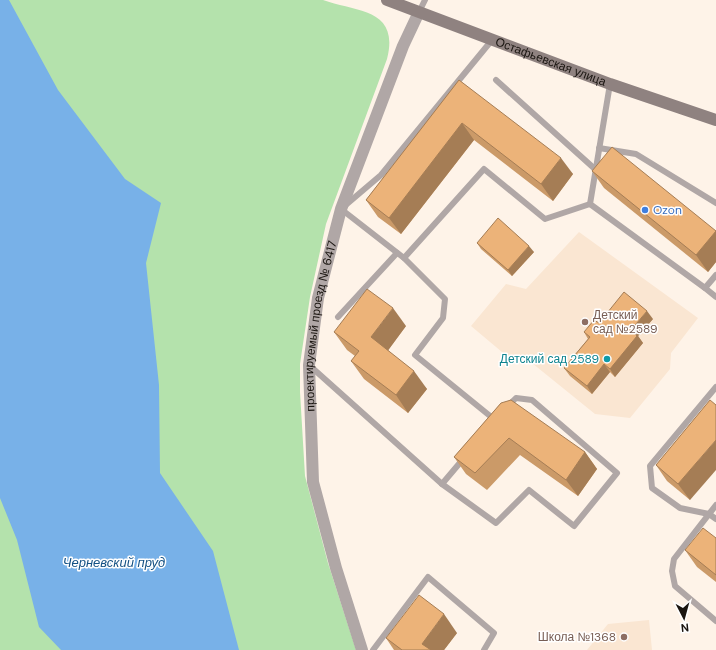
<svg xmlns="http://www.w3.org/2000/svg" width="716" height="650" font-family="'DM Sans',sans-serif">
	<rect width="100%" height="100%" fill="#fef3e8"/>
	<g fill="#fae6d2">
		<polygon points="579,232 698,318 671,353 670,369 630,418 595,414 527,359 514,362 471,326 506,284 526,289"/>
		<polygon points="649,620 652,650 587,650 608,624"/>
	</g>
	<path fill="#b4e2ac" d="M0 0H323C356 12 400 8 387 59L326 224 310 297 300 364V392L305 476 328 563 356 650H0Z"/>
	<polygon fill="#78b1e8" points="0,0 9,0 58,90 125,179 161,203 146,263 159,385 160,473 213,551 239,650 61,650 39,627 17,540 0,498"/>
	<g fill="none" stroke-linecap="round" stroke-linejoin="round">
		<g stroke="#b0a7a6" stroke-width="6">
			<polyline points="419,12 425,0"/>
			<polyline points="492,40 381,175 341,209 404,258 484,169 545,219 590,204"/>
			<polyline points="496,80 596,170"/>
			<polyline points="610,84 590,204 705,288 716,275"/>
			<polyline points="599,148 636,154 716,203"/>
			<polyline points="404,258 445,299 443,318 415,355 495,420"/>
			<polyline points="705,288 716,297"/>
			<polyline points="338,317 397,253"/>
			<polyline points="309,365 442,484 464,458"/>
			<polyline points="716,387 650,466 652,488 680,508 709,514 716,519"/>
			<polyline points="442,484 496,523 529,490 574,526 617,473 532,400 516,398 508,406"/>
			<polyline points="716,505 674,559 672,571 675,586 716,621"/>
			<polyline points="373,650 428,577 494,633 484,650"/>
		</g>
		<path stroke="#b0a7a6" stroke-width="12" id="s1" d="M362 650 336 568 313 482 309 365 318 298 341 209 403 46 419 12"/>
		<path stroke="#8f8280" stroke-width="12" id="s2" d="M387 0 610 84 716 120"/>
	</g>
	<g fill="#cb9a68">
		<polygon points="459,80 573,174 553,201 474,140 401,234 378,217 366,200"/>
		<polygon points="592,171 716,231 716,262 708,272 604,188"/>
		<polygon points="477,243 534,252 512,276 481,249"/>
		<polygon points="653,319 638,336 643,343 615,377 610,372 592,394 570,376 564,368 588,339 584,332"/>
		<polygon points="406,326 388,350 427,389 408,413 364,379 351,361 355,356 347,350 334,332"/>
		<polygon points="710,400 690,500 667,481 656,465"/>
		<polygon points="501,403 585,452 597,469 578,496 520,455 487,490 466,474 454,457"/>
		<polygon points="716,538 716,582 697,567 685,550"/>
		<polygon points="457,633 444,650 394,650 386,638"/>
	</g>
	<g fill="#a57d55">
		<polygon points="462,123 474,140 401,234 389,218"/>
		<polygon points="561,158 573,174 553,201 541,184"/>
		<polygon points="716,231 716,262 708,272 696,255"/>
		<polygon points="529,246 534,252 512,276 508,270"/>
		<polygon points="393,308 406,326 384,356 371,337"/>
		<polygon points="647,311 653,319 638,336 643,343 615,377 610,369 631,330"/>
		<polygon points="604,364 610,372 592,394 587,386"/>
		<polygon points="414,371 427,389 408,413 396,395"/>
		<polygon points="716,440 716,470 690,500 678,484"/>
		<polygon points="585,452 597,469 578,496 566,480"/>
		<polygon points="444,614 457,633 444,650 427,650 422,644"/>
	</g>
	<g fill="#ecb379" stroke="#a57d55">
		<polygon points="459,80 561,158 541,184 462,123 389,218 366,200"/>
		<polygon points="612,147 716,231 696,255 592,171"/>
		<polygon points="498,218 529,246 508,270 477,243"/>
		<polygon points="367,289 393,308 371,337 414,371 396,395 351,361 359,351 334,332"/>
		<polygon points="624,292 647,311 631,330 637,336 610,369 604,364 587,386 564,368 590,337 584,332 594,320 599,323"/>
		<polygon points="511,400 585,452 566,480 509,438 475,473 454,457 501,403"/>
		<polygon points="710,400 716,405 716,440 678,484 656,465"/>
		<polygon points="703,528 716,538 716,575 685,550"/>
		<polygon points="419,595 444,614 422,644 431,650 402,650 386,638"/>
	</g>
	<circle fill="#3f7fe0" stroke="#fff" stroke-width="1.5" cx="645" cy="210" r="4"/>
	<g fill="#8d6e63" stroke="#fff" stroke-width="1.5">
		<circle cx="585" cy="322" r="4"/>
		<circle cx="624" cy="637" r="4"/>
	</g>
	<circle fill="#0f9aa8" stroke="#fff" stroke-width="1.5" cx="607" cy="359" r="4"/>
	<g text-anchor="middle" stroke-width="3" stroke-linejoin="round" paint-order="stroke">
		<g font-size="12" fill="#1b1611" stroke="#fff">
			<text dy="4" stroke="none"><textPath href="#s2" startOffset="175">Остафьевская улица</textPath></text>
			<text dy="4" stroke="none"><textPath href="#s1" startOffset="332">проектируемый проезд № 6417</textPath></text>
		</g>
		<g font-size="12" fill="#366cbe" stroke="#fff" text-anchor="start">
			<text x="653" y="214">Ozon</text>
		</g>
		<g font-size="12" fill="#785e54" stroke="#fff" text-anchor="start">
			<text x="593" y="319">Детский<tspan x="593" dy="14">сад №2589</tspan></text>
			<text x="616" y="641" text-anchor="end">Школа №1368</text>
		</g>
		<g font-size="12" fill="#0d838f" stroke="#fff" text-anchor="end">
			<text x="599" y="363">Детский сад 2589</text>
		</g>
		<g font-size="13" font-style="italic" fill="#145184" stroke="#fff">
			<text x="114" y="567">Черневский пруд</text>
		</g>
	</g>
	<g transform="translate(684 618) rotate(174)" stroke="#ffffff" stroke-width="3" paint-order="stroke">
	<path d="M0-3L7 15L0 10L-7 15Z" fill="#1b1611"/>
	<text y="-6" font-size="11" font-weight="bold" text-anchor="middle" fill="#1b1611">N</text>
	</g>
</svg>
